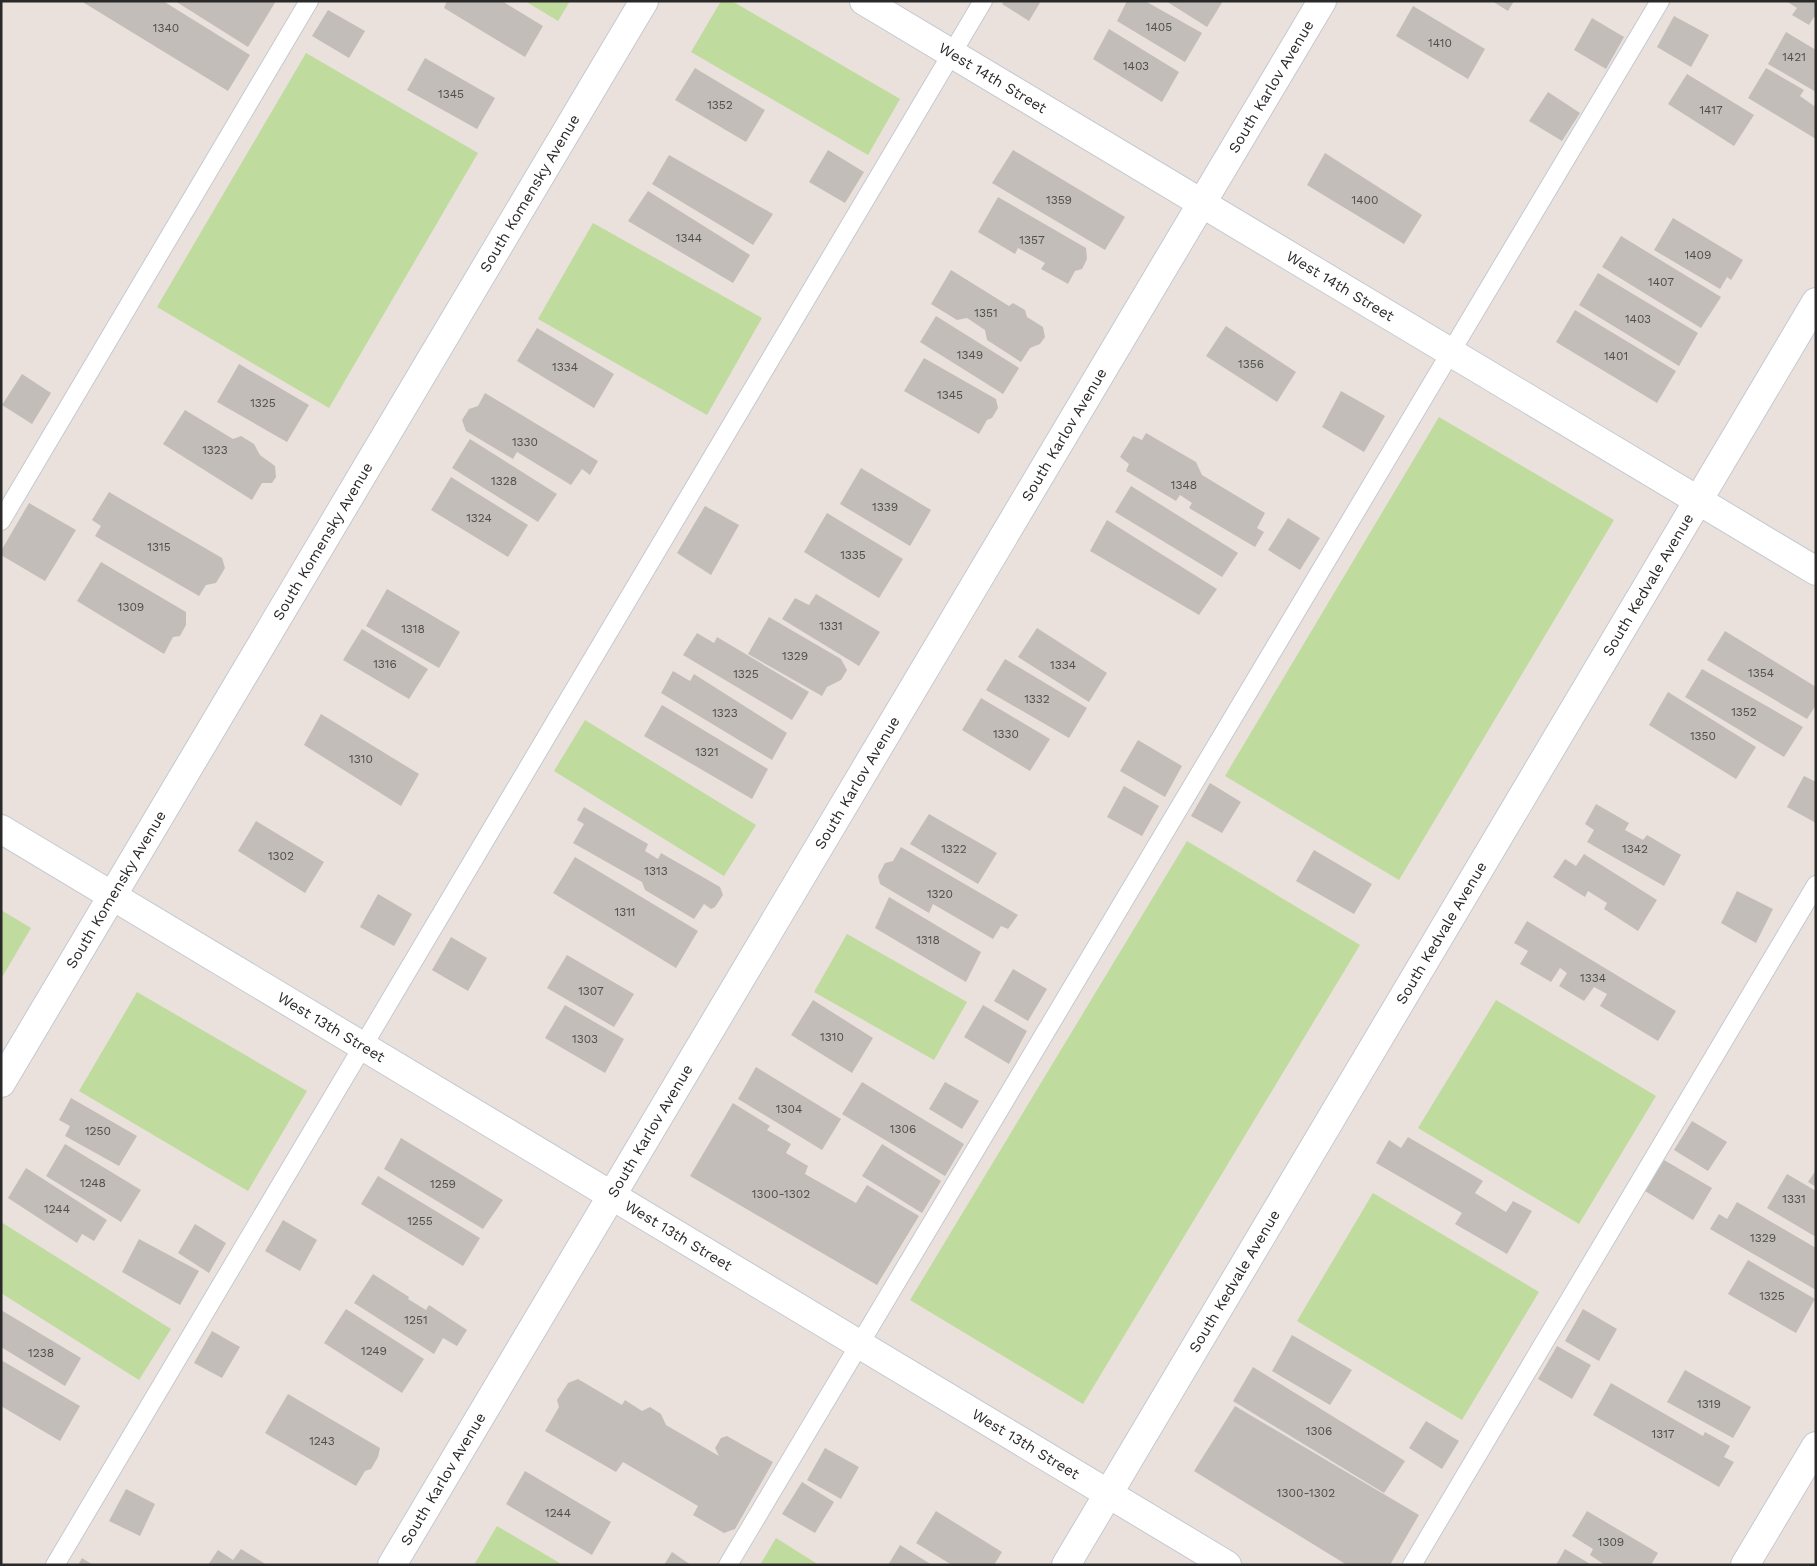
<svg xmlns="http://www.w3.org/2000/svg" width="1817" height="1566" font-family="'Work Sans',sans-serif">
	<rect width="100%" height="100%" fill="#eae1dc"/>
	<g fill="#bfdb9e">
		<polygon points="525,1 570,1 558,21"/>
		<polygon points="721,1 732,1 900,99 868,155 691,52"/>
		<polygon points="306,53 478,153 329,408 157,307"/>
		<polygon points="593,223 762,318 707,415 538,319"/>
		<polygon points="1439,417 1614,520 1399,880 1225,776"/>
		<polygon points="585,720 756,825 724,876 554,771"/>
		<polygon points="1187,841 1360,945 1083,1404 910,1300"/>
		<polygon points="1,910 31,928 1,979"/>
		<polygon points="847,934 967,1002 934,1060 814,992"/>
		<polygon points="137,992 307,1091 248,1191 79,1091"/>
		<polygon points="1496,1000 1656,1096 1579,1224 1418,1128"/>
		<polygon points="1373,1193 1539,1292 1462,1420 1297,1321"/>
		<polygon points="1,1222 171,1329 139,1380 1,1293"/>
		<polygon points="497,1526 563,1565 474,1565"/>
		<polygon points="776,1538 819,1565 760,1565"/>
	</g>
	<g fill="#c2bdb8">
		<polygon points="81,1 163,1 250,55 228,91"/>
		<polygon points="175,1 276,1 248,47"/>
		<polygon points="447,1 502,1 543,26 525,57 444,8"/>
		<polygon points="1004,1 1041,1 1029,21 1002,4"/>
		<polygon points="1127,1 1145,1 1202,33 1185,62 1117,21"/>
		<polygon points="1166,1 1223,1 1207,27"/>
		<polygon points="1492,1 1514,1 1508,11"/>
		<polygon points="1786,1 1816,1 1816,18 1814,17 1809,25 1792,15 1797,8"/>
		<polygon points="1413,6 1485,49 1468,79 1396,36"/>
		<polygon points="328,10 365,31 349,58 312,36"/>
		<polygon points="1674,16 1709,35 1691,67 1657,47"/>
		<polygon points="1592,18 1624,37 1606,69 1574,50"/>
		<polygon points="1109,29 1179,72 1162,102 1093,59"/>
		<polygon points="1786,32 1816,50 1816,92 1768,64"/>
		<polygon points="425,58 495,98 477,129 407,90"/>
		<polygon points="695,68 765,110 746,142 675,100"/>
		<polygon points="1766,68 1804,90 1800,96 1814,106 1816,102 1816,139 1748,98"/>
		<polygon points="1687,74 1754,115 1734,146 1668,104"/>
		<polygon points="1548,92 1580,113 1562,141 1529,121"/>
		<polygon points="828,150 864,172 845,203 809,182"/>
		<polygon points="1013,150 1125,217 1105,250 992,183"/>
		<polygon points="1325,153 1422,215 1404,244 1307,185"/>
		<polygon points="669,155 773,214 753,245 652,184"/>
		<polygon points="648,191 750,255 733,283 628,221"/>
		<polygon points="998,197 1086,248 1087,259 1082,269 1075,271 1068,284 1041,269 1045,263 1018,248 1015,254 978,232"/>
		<polygon points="1673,218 1743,260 1731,280 1727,277 1720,289 1654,250"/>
		<polygon points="1621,236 1721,297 1701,328 1602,267"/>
		<polygon points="951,270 1009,306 1013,303 1025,310 1027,317 1043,327 1045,337 1040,344 1030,348 1021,362 987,340 985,330 967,318 957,320 931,304"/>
		<polygon points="1598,273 1698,333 1679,366 1579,305"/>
		<polygon points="1575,310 1676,371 1657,403 1556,342"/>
		<polygon points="936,316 1019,368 1003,394 920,342"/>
		<polygon points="1226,326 1296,372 1277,402 1206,356"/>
		<polygon points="537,328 614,374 594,408 517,361"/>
		<polygon points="924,358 996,399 998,408 992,418 987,420 979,434 904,391"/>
		<polygon points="239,364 309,405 287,442 217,402"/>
		<polygon points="22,374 51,393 32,424 2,405"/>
		<polygon points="1341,391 1385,416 1364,452 1322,427"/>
		<polygon points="485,393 598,461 590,475 582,469 571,485 517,452 513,459 466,431 462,420 469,409 478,406"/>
		<polygon points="185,410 233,439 241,436 254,444 260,455 275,466 276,477 272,483 262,483 252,500 163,444"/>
		<polygon points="1146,433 1196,462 1202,475 1265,513 1257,528 1264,532 1255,547 1189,508 1192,503 1180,495 1176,501 1126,471 1129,464 1120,457 1133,436 1142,440"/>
		<polygon points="470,439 557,494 538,522 452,468"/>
		<polygon points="861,468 931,510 910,546 840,504"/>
		<polygon points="451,477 528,525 508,557 431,510"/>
		<polygon points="1131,486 1238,553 1222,577 1115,512"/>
		<polygon points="109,492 222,558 225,568 216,583 206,585 199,596 95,536 101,526 92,520"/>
		<polygon points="29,503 76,530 45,581 1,555 1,551"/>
		<polygon points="705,506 739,525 711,575 677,553"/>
		<polygon points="827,513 903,559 879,598 804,552"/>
		<polygon points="1288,518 1320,538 1300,570 1268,550"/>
		<polygon points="1107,520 1217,589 1199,615 1090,551"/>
		<polygon points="101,562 186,612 186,625 180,636 173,637 164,654 77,601"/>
		<polygon points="387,589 460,632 439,668 366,626"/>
		<polygon points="816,594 880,632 859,666 782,619 795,598 809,605"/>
		<polygon points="769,617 841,659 847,670 841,680 827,687 822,696 748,654"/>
		<polygon points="1037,628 1107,673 1089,702 1018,657"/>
		<polygon points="362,629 428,669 409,699 343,660"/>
		<polygon points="1725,631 1816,687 1816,705 1807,719 1707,660"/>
		<polygon points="697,633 714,643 717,637 809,692 792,720 683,655"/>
		<polygon points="1005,659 1087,708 1069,738 986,690"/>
		<polygon points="1702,669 1803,727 1784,757 1685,697"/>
		<polygon points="673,671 690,681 694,674 787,733 772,760 661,693"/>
		<polygon points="1668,692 1756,747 1736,779 1649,725"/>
		<polygon points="981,698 1050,739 1030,771 962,730"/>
		<polygon points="662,705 768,769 752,799 644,736"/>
		<polygon points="321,714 419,774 401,806 304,745"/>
		<polygon points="1138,740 1182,766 1165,797 1120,771"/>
		<polygon points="1804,776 1816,782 1816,823 1787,807"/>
		<polygon points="1210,783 1241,802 1222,833 1191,816"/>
		<polygon points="1124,786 1159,806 1142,836 1107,817"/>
		<polygon points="1596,804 1629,823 1625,830 1643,840 1647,835 1681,855 1664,886 1587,842 1594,830 1585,824"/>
		<polygon points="584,807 648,844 645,851 658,859 661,853 720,887 723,895 715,907 711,909 704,904 694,919 645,890 642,882 573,843 584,824 577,820"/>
		<polygon points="929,814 997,853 978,884 910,844"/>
		<polygon points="256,821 324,862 305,893 238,851"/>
		<polygon points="901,847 1018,915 1008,929 1001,926 993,939 933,904 929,913 880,884 878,876 885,863 893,861"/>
		<polygon points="1314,850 1372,884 1354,914 1296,881"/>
		<polygon points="1584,854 1657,900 1638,931 1604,909 1607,903 1588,891 1585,897 1553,877 1565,859 1576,866"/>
		<polygon points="575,857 698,931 676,968 553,893"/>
		<polygon points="1737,891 1773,909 1756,943 1721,923"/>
		<polygon points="378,894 412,914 394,946 360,927"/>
		<polygon points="889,897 981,952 966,982 875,928"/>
		<polygon points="1527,921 1676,1011 1658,1041 1600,1006 1607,994 1594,987 1584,1001 1559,986 1567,973 1560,968 1551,982 1520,964 1528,951 1514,943"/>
		<polygon points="451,937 487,958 468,991 432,970"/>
		<polygon points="567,955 634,994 614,1027 547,988"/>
		<polygon points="1013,969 1047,989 1028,1021 994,1001"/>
		<polygon points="813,1000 873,1038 852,1073 791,1035"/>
		<polygon points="565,1005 624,1039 605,1073 545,1038"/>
		<polygon points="983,1005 1027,1031 1009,1064 964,1037"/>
		<polygon points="756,1067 841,1119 822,1150 738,1099"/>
		<polygon points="862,1082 964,1144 945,1176 842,1114"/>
		<polygon points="945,1082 979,1101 962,1129 929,1109"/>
		<polygon points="71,1098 137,1136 119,1166 65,1136 70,1126 59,1120"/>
		<polygon points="733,1103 770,1126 767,1130 791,1144 786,1153 808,1166 805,1174 856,1203 867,1185 919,1216 877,1285 690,1176"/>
		<polygon points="1692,1121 1727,1142 1708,1171 1674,1150"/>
		<polygon points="1408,1137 1483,1181 1475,1193 1506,1212 1513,1201 1532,1211 1507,1254 1455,1224 1462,1213 1376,1163 1389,1140 1401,1148"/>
		<polygon points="401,1138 503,1200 483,1229 384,1169"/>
		<polygon points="65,1144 141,1190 121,1222 46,1176"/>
		<polygon points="882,1144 941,1181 922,1213 862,1176"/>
		<polygon points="1664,1160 1712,1188 1693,1220 1645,1191"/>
		<polygon points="26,1168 107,1220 94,1241 82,1234 77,1243 8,1198"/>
		<polygon points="1816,1170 1816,1187 1808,1182"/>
		<polygon points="1787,1174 1816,1191 1816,1237 1767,1208"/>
		<polygon points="378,1176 480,1238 463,1266 361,1204"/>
		<polygon points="1737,1202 1816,1248 1816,1290 1710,1229 1719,1214 1727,1219"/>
		<polygon points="283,1220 317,1240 300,1271 265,1251"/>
		<polygon points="195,1224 226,1243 209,1273 178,1253"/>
		<polygon points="139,1239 199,1271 180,1305 122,1272"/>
		<polygon points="1748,1260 1815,1299 1796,1333 1728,1294"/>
		<polygon points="373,1274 409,1297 408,1299 426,1310 429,1305 467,1330 457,1346 443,1338 434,1354 354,1303"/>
		<polygon points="346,1309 424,1359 402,1393 324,1343"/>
		<polygon points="1583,1309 1617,1329 1599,1361 1565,1341"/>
		<polygon points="1,1310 81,1358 65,1386 1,1347"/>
		<polygon points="212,1331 240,1347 222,1378 194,1363"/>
		<polygon points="1292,1335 1352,1370 1330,1405 1272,1371"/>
		<polygon points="1557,1346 1591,1365 1572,1399 1538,1379"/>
		<polygon points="1,1360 80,1406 60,1441 1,1406"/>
		<polygon points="1253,1367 1405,1461 1384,1493 1233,1401"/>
		<polygon points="1685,1370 1751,1407 1733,1438 1667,1402"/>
		<polygon points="578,1379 622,1405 625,1400 642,1411 650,1407 661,1414 666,1425 719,1456 715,1448 721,1438 727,1436 773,1462 735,1529 724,1533 693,1515 698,1506 623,1462 616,1472 545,1431 559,1407 557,1400 568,1383"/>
		<polygon points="1611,1383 1703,1436 1705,1432 1730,1446 1724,1457 1734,1462 1719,1487 1593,1415"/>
		<polygon points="288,1394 380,1448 378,1457 371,1469 365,1471 356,1486 265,1433"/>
		<polygon points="1235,1406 1419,1515 1390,1565 1347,1565 1194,1471"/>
		<polygon points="1426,1421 1459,1441 1442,1469 1409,1448"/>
		<polygon points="825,1448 859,1467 841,1499 807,1480"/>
		<polygon points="525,1471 611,1522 592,1555 506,1504"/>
		<polygon points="802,1482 834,1502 815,1533 782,1514"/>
		<polygon points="126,1489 155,1504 140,1536 109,1521"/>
		<polygon points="936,1511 1002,1552 994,1565 952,1565 916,1543"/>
		<polygon points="1587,1511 1658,1553 1651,1565 1605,1565 1590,1555 1593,1549 1572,1536"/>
		<polygon points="900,1545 932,1565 888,1565"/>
		<polygon points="241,1549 267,1565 208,1565 218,1550 233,1560"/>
		<polygon points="1565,1549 1592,1565 1556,1565"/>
		<polygon points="672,1552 691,1565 664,1565"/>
		<polygon points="82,1558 93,1565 78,1565"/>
	</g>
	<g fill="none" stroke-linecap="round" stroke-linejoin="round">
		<g stroke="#c4c9d1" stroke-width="20">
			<g id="lane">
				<polyline points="1,521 309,1"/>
				<polyline points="55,1565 983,1"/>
				<polyline points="728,1565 1660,1"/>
				<polyline points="1412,1565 1816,885"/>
			</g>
		</g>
		<g stroke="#c4c9d1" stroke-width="30">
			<g id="street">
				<path id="s1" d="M864 1 1816 571"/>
				<path id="s2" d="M1 829 1227 1565"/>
				<path id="s3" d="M1 1083 644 1"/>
				<path id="s4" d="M392 1565 1322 1"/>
				<path id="s5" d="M1066 1565 1816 302"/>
			</g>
		</g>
		<g stroke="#c4c9d1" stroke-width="30">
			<polyline id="secondary" points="1745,1565 1816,1446"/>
		</g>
		<use href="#lane" stroke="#fff" stroke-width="18"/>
		<use href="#street" stroke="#fff" stroke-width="28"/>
		<use href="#secondary" stroke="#fff" stroke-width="28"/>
	</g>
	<g text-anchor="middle" stroke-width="4" stroke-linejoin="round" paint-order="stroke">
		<g font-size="12" fill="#4f4e4d">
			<text x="1159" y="31">1405</text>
			<text x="166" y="32">1340</text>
			<text x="1440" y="47">1410</text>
			<text x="1794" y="61">1421</text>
			<text x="1136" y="70">1403</text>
			<text x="451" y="98">1345</text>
			<text x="720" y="109">1352</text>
			<text x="1711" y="114">1417</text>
			<text x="1059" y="204">1359</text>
			<text x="1365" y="204">1400</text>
			<text x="689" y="242">1344</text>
			<text x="1032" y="244">1357</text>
			<text x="1698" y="259">1409</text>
			<text x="1661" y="286">1407</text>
			<text x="986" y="317">1351</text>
			<text x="1638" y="323">1403</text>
			<text x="970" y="359">1349</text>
			<text x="1616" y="360">1401</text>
			<text x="1251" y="368">1356</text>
			<text x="565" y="371">1334</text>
			<text x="950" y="399">1345</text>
			<text x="263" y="407">1325</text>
			<text x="525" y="446">1330</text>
			<text x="215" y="454">1323</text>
			<text x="504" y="485">1328</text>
			<text x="1184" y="489">1348</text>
			<text x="885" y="511">1339</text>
			<text x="479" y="522">1324</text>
			<text x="159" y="551">1315</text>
			<text x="853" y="559">1335</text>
			<text x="131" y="611">1309</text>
			<text x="831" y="630">1331</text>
			<text x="413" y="633">1318</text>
			<text x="795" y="660">1329</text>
			<text x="385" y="668">1316</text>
			<text x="1063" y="669">1334</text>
			<text x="1761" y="677">1354</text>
			<text x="746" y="678">1325</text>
			<text x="1037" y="703">1332</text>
			<text x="1744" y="716">1352</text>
			<text x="725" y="717">1323</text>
			<text x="1006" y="738">1330</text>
			<text x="1703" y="740">1350</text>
			<text x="707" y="756">1321</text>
			<text x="361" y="763">1310</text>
			<text x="954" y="853">1322</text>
			<text x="1635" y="853">1342</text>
			<text x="281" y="860">1302</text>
			<text x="656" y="875">1313</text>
			<text x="940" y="898">1320</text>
			<text x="625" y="916">1311</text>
			<text x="928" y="944">1318</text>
			<text x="1593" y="982">1334</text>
			<text x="591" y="995">1307</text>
			<text x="832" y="1041">1310</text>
			<text x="585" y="1043">1303</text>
			<text x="789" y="1113">1304</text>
			<text x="903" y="1133">1306</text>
			<text x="98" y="1135">1250</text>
			<text x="93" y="1187">1248</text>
			<text x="443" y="1188">1259</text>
			<text x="781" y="1198">1300-1302</text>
			<text x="1794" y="1203">1331</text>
			<text x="57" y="1213">1244</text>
			<text x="420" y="1225">1255</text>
			<text x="1763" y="1242">1329</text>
			<text x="1772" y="1300">1325</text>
			<text x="416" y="1324">1251</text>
			<text x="374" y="1355">1249</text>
			<text x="41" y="1357">1238</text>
			<text x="1709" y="1408">1319</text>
			<text x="1319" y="1435">1306</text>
			<text x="1663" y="1438">1317</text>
			<text x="322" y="1445">1243</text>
			<text x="1306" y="1497">1300-1302</text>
			<text x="558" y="1517">1244</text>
			<text x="1611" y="1546">1309</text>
		</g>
		<g font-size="15" fill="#292929" stroke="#fff">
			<text dy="5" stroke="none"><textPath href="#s1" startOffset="150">West 14th Street</textPath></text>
			<text dy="5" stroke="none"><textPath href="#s4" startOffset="1720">South Karlov Avenue</textPath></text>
			<text dy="5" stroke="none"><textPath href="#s3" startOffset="1035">South Komensky Avenue</textPath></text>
			<text dy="5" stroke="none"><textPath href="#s1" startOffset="555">West 14th Street</textPath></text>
			<text dy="5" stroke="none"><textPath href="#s4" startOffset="1315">South Karlov Avenue</textPath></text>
			<text dy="5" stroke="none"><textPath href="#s3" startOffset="630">South Komensky Avenue</textPath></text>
			<text dy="5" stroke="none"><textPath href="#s5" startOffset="1140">South Kedvale Avenue</textPath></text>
			<text dy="5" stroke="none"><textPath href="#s4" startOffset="910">South Karlov Avenue</textPath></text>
			<text dy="5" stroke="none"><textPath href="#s3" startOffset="225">South Komensky Avenue</textPath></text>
			<text dy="5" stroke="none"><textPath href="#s5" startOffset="735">South Kedvale Avenue</textPath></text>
			<text dy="5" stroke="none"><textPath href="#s2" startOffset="385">West 13th Street</textPath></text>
			<text dy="5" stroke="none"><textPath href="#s4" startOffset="505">South Karlov Avenue</textPath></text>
			<text dy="5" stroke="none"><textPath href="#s2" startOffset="790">West 13th Street</textPath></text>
			<text dy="5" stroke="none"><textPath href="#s5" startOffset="330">South Kedvale Avenue</textPath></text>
			<text dy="5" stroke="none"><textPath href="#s2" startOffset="1195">West 13th Street</textPath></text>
			<text dy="5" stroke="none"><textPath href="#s4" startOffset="100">South Karlov Avenue</textPath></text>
		</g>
	</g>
	<rect width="1817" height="1566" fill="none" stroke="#292929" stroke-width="5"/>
</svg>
